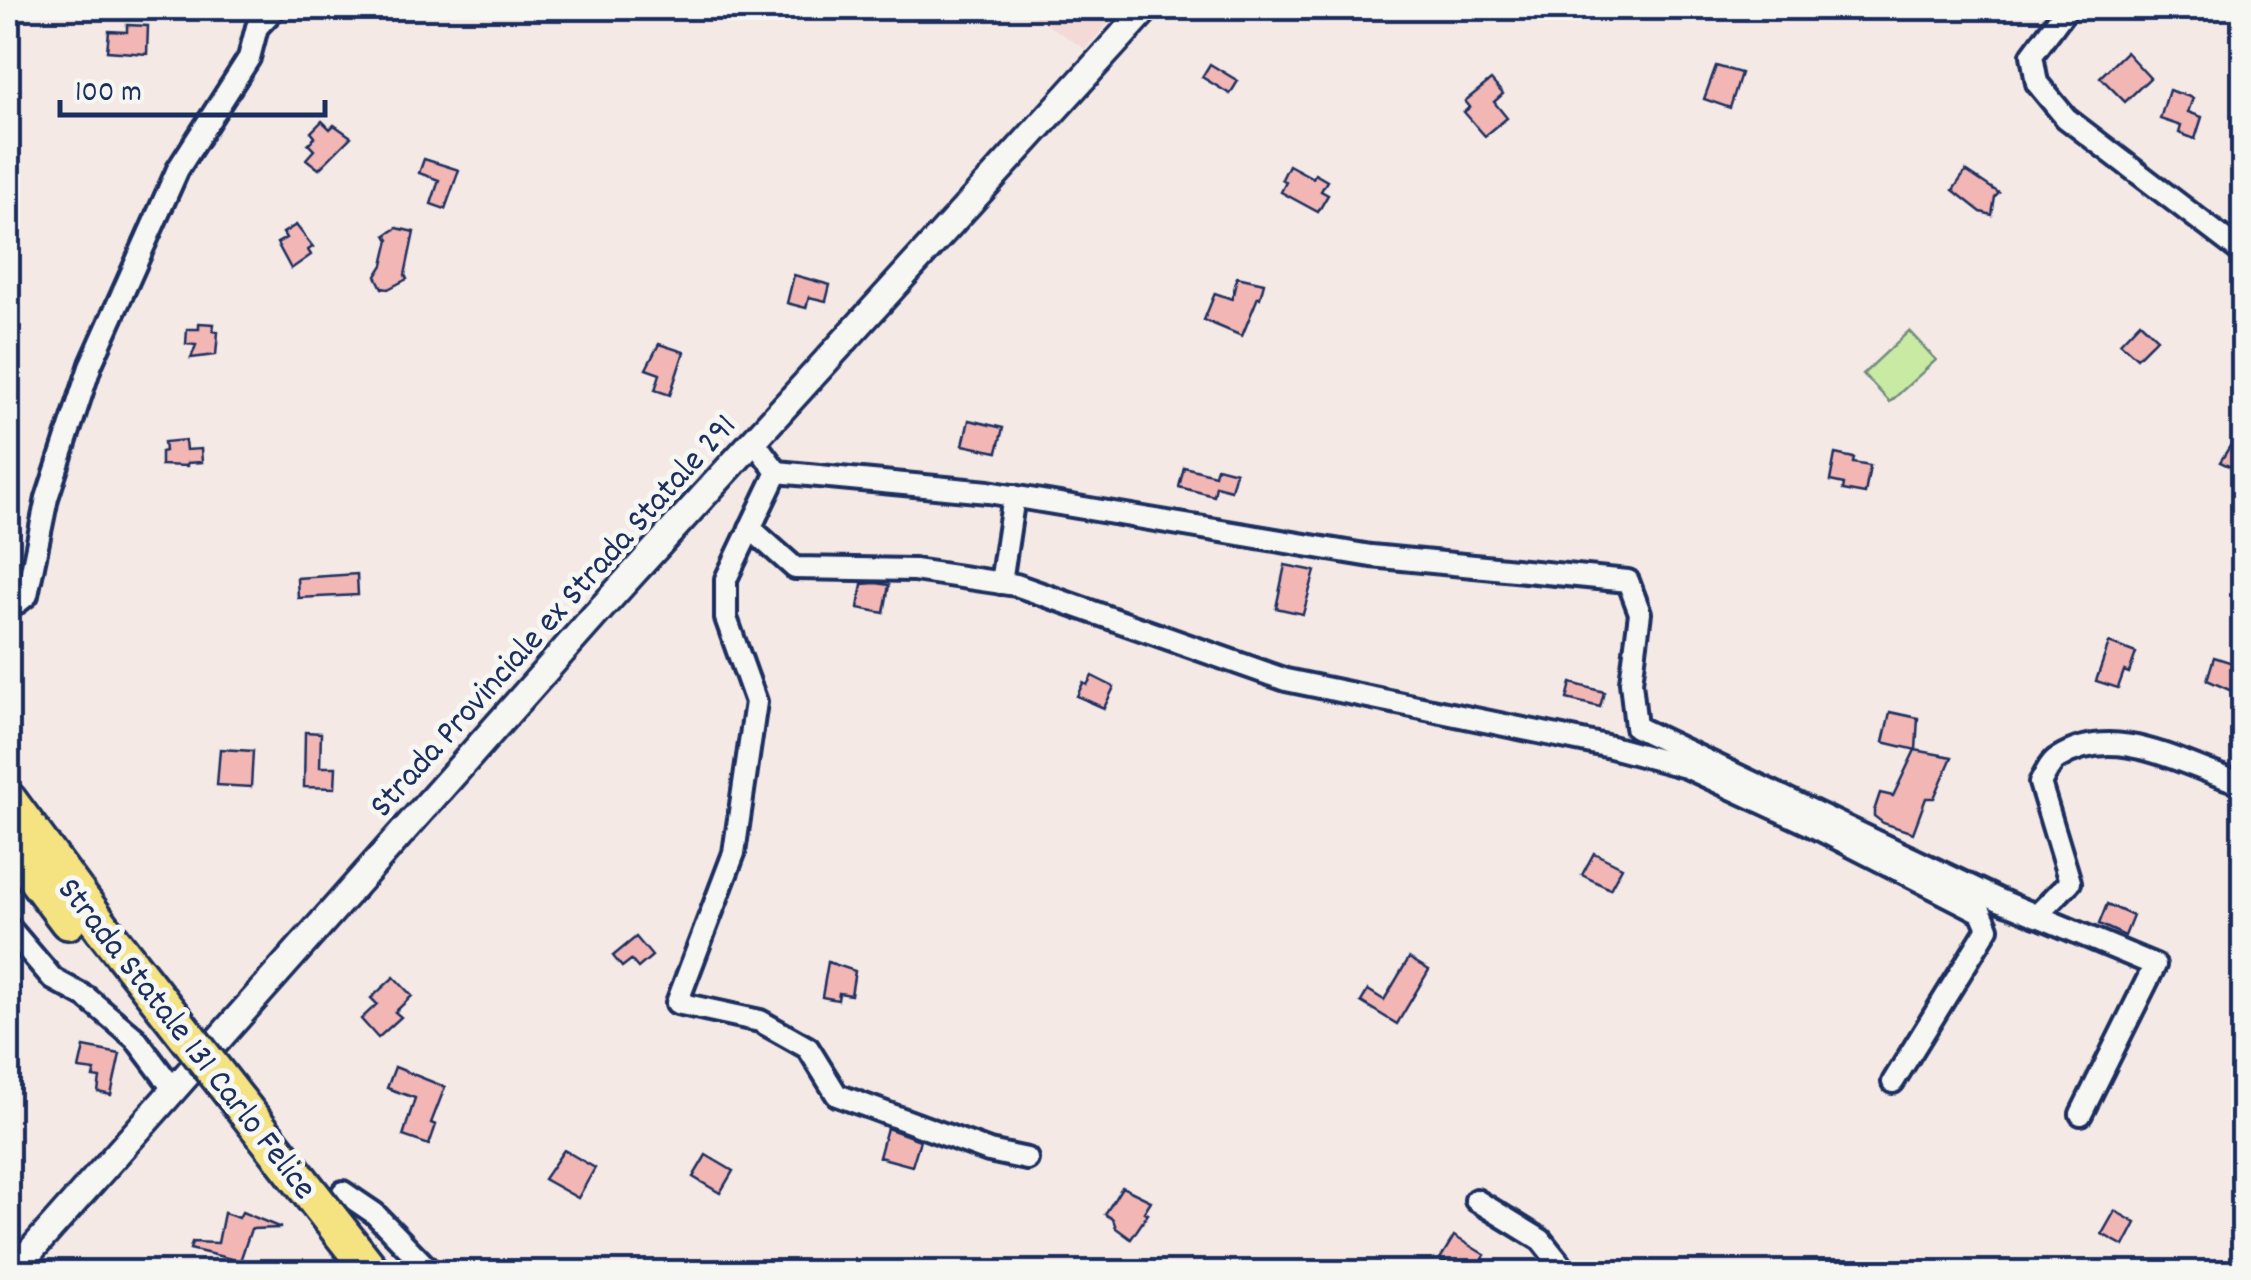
<svg xmlns="http://www.w3.org/2000/svg" width="2251" height="1280" font-family="Dekko,sans-serif">
	<rect width="100%" height="100%" fill="#f5e9e6"/>
	<filter id="ink" filterUnits="userSpaceOnUse"><feTurbulence type="fractalNoise" baseFrequency=".01" numOctaves="2"/><feDisplacementMap in="SourceGraphic" scale="20" xChannelSelector="R" yChannelSelector="G"/><feConvolveMatrix kernelMatrix="1 2 1 2 8 2 1 2 1" color-interpolation-filters="sRGB"/></filter>
	<g filter="url(#ink)">
		<polygon fill="#f4dad7" points="1021,8 1122,8 1085,49"/>
		<polygon fill="#c8eaa3" stroke="#728c80" stroke-width="2.5" points="1909,331 1936,360 1890,402 1863,374"/>
		<g fill="#f2b6b5" stroke="#1b2f5e" stroke-width="2.5">
			<polygon points="127,25 148,26 147,54 107,51 109,31 127,32"/>
			<polygon points="2126,52 2150,78 2125,102 2100,77"/>
			<polygon points="1210,64 1238,81 1230,94 1202,77"/>
			<polygon points="1716,66 1741,73 1730,108 1704,99"/>
			<polygon points="1491,80 1503,94 1494,102 1507,118 1485,136 1464,112 1470,107 1465,101"/>
			<polygon points="2169,90 2193,98 2188,112 2202,117 2195,139 2179,133 2181,126 2160,119"/>
			<polygon points="322,121 330,129 334,125 351,137 319,169 306,159 314,150 308,144 315,137 311,132"/>
			<polygon points="424,159 459,170 445,209 431,204 439,180 419,173"/>
			<polygon points="1289,165 1313,178 1315,174 1327,181 1321,191 1328,195 1318,212 1281,192 1286,182 1282,179"/>
			<polygon points="1966,171 1999,193 1995,197 1992,215 1981,212 1953,190"/>
			<polygon points="296,225 313,247 308,250 311,255 291,269 277,243 286,238 283,233"/>
			<polygon points="397,228 414,232 405,275 407,279 388,289 382,288 376,276 383,265 389,240 386,235"/>
			<polygon points="794,275 830,285 826,301 809,297 806,308 787,303"/>
			<polygon points="1237,277 1264,283 1260,298 1258,297 1242,336 1204,320 1215,293 1232,299"/>
			<polygon points="2140,322 2157,338 2137,358 2120,343"/>
			<polygon points="199,323 214,324 213,331 218,332 216,355 191,358 196,345 186,344 187,329 199,329"/>
			<polygon points="659,344 684,352 670,395 655,390 660,374 646,369"/>
			<polygon points="969,420 1003,428 997,452 963,445"/>
			<polygon points="2244,424 2244,473 2220,462"/>
			<polygon points="185,440 186,450 201,449 202,462 187,463 187,466 161,465 161,452 165,451 164,442"/>
			<polygon points="1835,454 1854,458 1853,463 1870,466 1865,494 1843,490 1844,484 1830,481"/>
			<polygon points="1184,467 1215,475 1217,467 1236,472 1231,490 1216,486 1214,496 1179,487"/>
			<polygon points="1285,565 1315,571 1303,614 1276,608"/>
			<polygon points="357,574 358,595 298,598 297,578"/>
			<polygon points="876,583 889,585 884,613 858,608 862,584"/>
			<polygon points="2109,643 2136,653 2129,673 2124,671 2118,688 2096,681"/>
			<polygon points="2214,657 2242,666 2234,692 2207,680"/>
			<polygon points="1092,676 1114,687 1104,708 1077,696 1083,683 1087,685"/>
			<polygon points="1571,683 1604,692 1600,707 1567,699"/>
			<polygon points="1890,712 1918,718 1916,750 1883,742"/>
			<polygon points="305,732 321,733 320,767 336,767 335,788 304,787"/>
			<polygon points="220,749 253,751 251,787 217,785"/>
			<polygon points="1915,750 1952,757 1934,798 1926,798 1913,833 1883,823 1874,816 1874,811 1880,793 1893,796"/>
			<polygon points="1594,853 1622,867 1610,889 1582,875"/>
			<polygon points="2107,904 2133,916 2125,936 2099,924"/>
			<polygon points="636,937 652,956 638,968 631,960 622,967 613,956"/>
			<polygon points="1409,958 1429,970 1397,1024 1361,1002 1368,990 1384,1000"/>
			<polygon points="828,962 855,971 851,995 839,993 838,1000 822,997"/>
			<polygon points="394,977 412,996 395,1012 401,1017 378,1038 361,1019 377,1004 371,998"/>
			<polygon points="84,1047 120,1054 111,1095 98,1092 100,1078 93,1077 95,1071 79,1069"/>
			<polygon points="395,1067 445,1087 431,1123 436,1125 429,1145 403,1136 415,1098 387,1088"/>
			<polygon points="887,1128 920,1140 912,1166 879,1157"/>
			<polygon points="564,1150 595,1168 578,1198 544,1179"/>
			<polygon points="706,1155 733,1171 720,1193 693,1177"/>
			<polygon points="1122,1187 1151,1201 1144,1212 1148,1214 1131,1239 1116,1228 1113,1219 1105,1214"/>
			<polygon points="2115,1211 2136,1223 2124,1246 2102,1234"/>
			<polygon points="242,1212 281,1228 251,1229 240,1261 190,1249 192,1242 218,1243 224,1213 239,1218"/>
			<polygon points="1454,1236 1485,1255 1473,1272 1462,1272 1440,1259"/>
		</g>
		<g fill="none" stroke-linecap="round" stroke-linejoin="round">
			<g stroke="#1b2f5e" stroke-width="28">
				<g id="minor">
					<polyline points="2067,8 2032,55 2037,83 2066,118 2244,254"/>
					<polyline points="754,441 777,472 726,579 726,618 756,702 734,853 677,1003 760,1021 808,1048 837,1095 989,1151 1027,1159"/>
					<polyline points="777,472 988,492 1371,556 1628,581 1640,613 1631,682 1636,727 1997,899 2155,965 2081,1114"/>
					<polyline points="750,528 795,568 914,570 1016,585 1286,680 1611,747 1686,767 1809,824 1981,912 1988,928 1893,1082"/>
					<polyline points="1001,583 1014,496"/>
					<polyline points="8,605 18,602 27,595 47,498 91,364 178,169 249,58 257,27 275,8"/>
					<path d="M2036 916 2070 882 2040 783C2045 775 2050 762 2058 758 2118 721 2185 767 2244 784"/>
					<polyline points="8,926 53,979 86,997 135,1038 174,1090"/>
					<polyline points="343,1192 374,1213 431,1272"/>
					<polyline points="1476,1200 1541,1240 1561,1265 1557,1272"/>
				</g>
			</g>
			<g stroke="#1b2f5e" stroke-width="32">
				<polyline id="tertiary" points="12,1272 596,614 1147,8"/>
			</g>
			<g stroke="#1b2f5e" stroke-width="42">
				<g id="trunk">
					<polyline points="8,800 104,930"/>
					<polyline points="8,842 68,921"/>
				</g>
			</g>
			<use href="#minor" stroke="#f6f6f2" stroke-width="20"/>
			<use href="#tertiary" stroke="#f6f6f2" stroke-width="25"/>
			<use href="#trunk" stroke="#f5e382" stroke-width="35"/>
			<g stroke="#1b2f5e" stroke-width="42" stroke-linecap="butt">
				<polyline id="trunk-bridge" points="104,930 372,1272"/>
			</g>
			<use href="#trunk-bridge" stroke="#f5e382" stroke-width="35"/>
		</g>
	</g>
	<g text-anchor="middle" stroke-width="10" stroke-linejoin="round" paint-order="stroke">
		<g font-size="35" fill="#1b2f5e" stroke="#f6f6f2">
			<text transform="translate(551 614) rotate(-48)" y="12">Strada Provinciale ex Strada Statale 291</text>
			<text transform="translate(189 1037) rotate(52)" y="12">Strada Statale 131 Carlo Felice</text>
		</g>
	</g>
	<rect width="2251" height="1280" fill="none" stroke="#f6f6f2" stroke-width="40"/>
	<rect x="20" y="20" width="2211" height="1240" fill="none" stroke="#1b2f5e" stroke-width="4" filter="url(#ink)"/>
	<path d="M60 100v15h265v-15" fill="none" stroke="#1b2f5e" stroke-width="5"/>
	<text x="75" y="100" font-size="30" fill="#1b2f5e" stroke="#f6f6f2" stroke-width="8" paint-order="stroke">100 m</text>
</svg>
